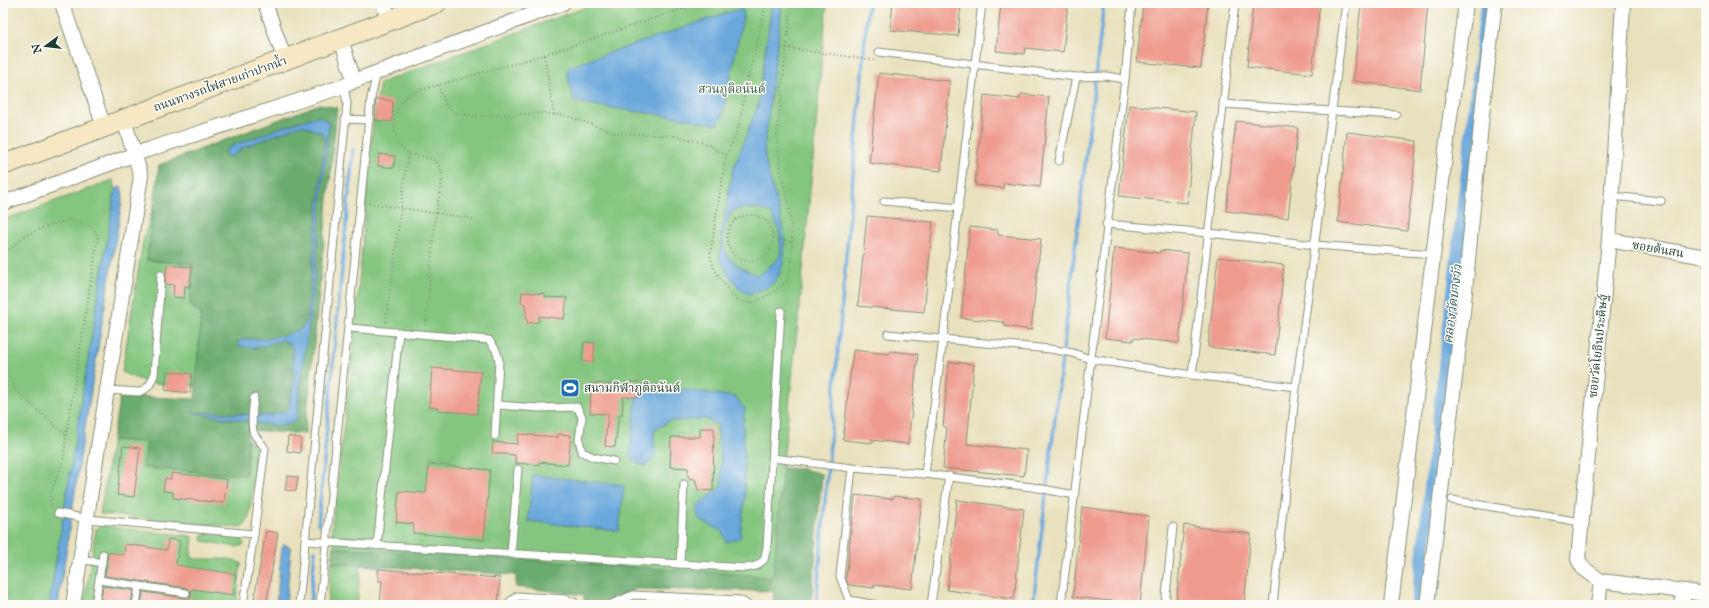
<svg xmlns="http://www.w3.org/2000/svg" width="1709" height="608" font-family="'IM FELL English','Noto Serif Thai',serif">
	<rect width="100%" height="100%" fill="#fdfcf7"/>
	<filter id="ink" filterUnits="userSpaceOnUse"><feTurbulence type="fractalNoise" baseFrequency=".025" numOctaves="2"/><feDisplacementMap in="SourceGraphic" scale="8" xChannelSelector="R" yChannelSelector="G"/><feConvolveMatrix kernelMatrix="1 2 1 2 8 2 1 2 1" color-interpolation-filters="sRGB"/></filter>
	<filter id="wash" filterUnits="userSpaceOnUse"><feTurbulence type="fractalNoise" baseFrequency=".012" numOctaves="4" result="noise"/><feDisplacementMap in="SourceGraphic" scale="16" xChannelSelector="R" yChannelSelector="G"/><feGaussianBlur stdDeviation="0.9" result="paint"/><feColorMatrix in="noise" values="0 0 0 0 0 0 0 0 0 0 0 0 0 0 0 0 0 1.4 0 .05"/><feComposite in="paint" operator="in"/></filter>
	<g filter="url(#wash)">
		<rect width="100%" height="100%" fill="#e9e1be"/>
		<g fill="#84c67f" stroke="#52825a">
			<polygon points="597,3 827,3 800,303 784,454 774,591 361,565 357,605 327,605 335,537 331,537 354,337 373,125 380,83"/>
			<polygon points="113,180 115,190 49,605 3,605 3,220"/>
			<path d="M154 204 147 260 192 264 190 306 201 313 196 386C170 385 145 385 122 372L143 241Z"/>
			<polygon points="112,440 147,442 144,468 246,475 248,440 257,444 249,519 244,526 235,527 100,514"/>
			<polygon points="102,526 191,536 193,538 191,556 195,559 230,559 241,563 236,605 84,605 96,529"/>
			<polygon points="208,534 243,538 244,545 236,547 203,541 202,538 203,535"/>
		</g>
		<g fill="#6bab6e" stroke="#457451" fill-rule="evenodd">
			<path d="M320 104 337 108 305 434 248 430 246 475 143 468 147 442 112 440 120 396 195 399 201 313 190 306 192 264 147 260 159 165ZM318 116 329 123 297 420 271 425 194 413H224L268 416 287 411C294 388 295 370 292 346L283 340 255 348 244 339C260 339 287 339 301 329 303 327 305 323 307 321L325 138 321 132 301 125 244 147 231 157 224 153 229 147 283 127Z"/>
			<polygon points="783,468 803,469 822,474 811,605 773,605 774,591 636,589 603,602 592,602 592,605 584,605 584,595 516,587 516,575 332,563 334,547 753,575 768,578 773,575"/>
		</g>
		<g fill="#6aa8dc" stroke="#447288" fill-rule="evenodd">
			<path d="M772 3H782C779 42 771 81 768 121 767 132 763 146 765 157 771 192 794 238 780 273 774 287 761 291 748 294L740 289 727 273 720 258 721 236 732 172 758 105ZM745 208H756L771 213 779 230 781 249 779 258 763 272 756 275C723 260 714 245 732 211Z"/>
			<path d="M743 10V17L722 117 718 124C704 124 692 119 678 117 644 112 609 109 574 101L567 72 571 66 732 11Z"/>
			<path d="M318 116 329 122 311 311 300 385 297 420 285 425H271L190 412 224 413 268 416 287 411C295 387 295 371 292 346L283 340 255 348 239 346 237 343 244 339H266L285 335 301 329 307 321 325 138 321 132 301 125 244 147 231 157 224 154 229 147 283 127Z"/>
			<polygon points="121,186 123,195 82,446 58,605 49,605 115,190"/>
			<polygon points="653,385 736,397 745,409 743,422 745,495 740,538 726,542 723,532 699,519 696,507 721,486 721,459 717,425 706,419 669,421 654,431 655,457 645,466 636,463 630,455 635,409 636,391"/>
			<polygon points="533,475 624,485 619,531 528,521"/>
			<polygon points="284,544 290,547 291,549 286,605 276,605 282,548"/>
		</g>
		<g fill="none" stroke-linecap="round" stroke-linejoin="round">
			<g stroke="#6aa8dc" stroke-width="3.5">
				<polyline points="318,524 353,150"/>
				<polyline points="310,605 315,551"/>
				<polyline points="816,605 868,3"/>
				<polyline points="1033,605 1104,3"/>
			</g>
			<polyline stroke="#6aa8dc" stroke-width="13" points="1417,605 1487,3"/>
		</g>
		<g id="blocks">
			<g fill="#ef9c8f">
				<polygon points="893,3 961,3 958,36 890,30"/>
				<polygon points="1001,3 1068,3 1063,52 1025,48 1024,54 996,51"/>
				<polygon points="1143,3 1208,3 1201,68 1137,62"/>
				<polygon points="1253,3 1320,3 1312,74 1247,67"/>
				<polygon points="1361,3 1428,3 1420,90 1353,81"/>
				<polygon points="879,73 950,81 941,171 869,163"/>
				<polygon points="1021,94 1049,97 1040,187 1004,183 1003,188 975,185 984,95 1020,99"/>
				<polygon points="376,99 393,101 392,122 375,120"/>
				<polygon points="1129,105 1196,112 1187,203 1119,196"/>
				<polygon points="1236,121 1298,128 1288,218 1226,211"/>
				<polygon points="1347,132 1417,141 1407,231 1338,222"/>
				<polygon points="379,154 395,156 394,168 378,166"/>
				<polygon points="867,216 933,222 924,312 858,306"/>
				<polygon points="970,227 998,230 998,235 1041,239 1031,330 1004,326 1004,322 961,318"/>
				<polygon points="1114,248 1160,253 1160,250 1188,253 1179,343 1133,338 1133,341 1105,338"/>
				<polygon points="1218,257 1284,265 1275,355 1208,347"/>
				<polygon points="167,265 192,267 190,287 185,286 184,298 173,297 174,285 165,284"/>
				<polygon points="522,292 545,294 545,297 567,298 564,319 539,316 539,322 527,323 525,304 521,303"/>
				<polygon points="584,342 595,343 593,362 582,361"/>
				<polygon points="853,350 889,354 890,351 918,354 908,444 872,440 872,443 843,440"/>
				<polygon points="949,362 974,364 967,444 1027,450 1024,476 943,468 947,427 943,427"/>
				<polygon points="432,368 481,372 477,414 438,410 438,408 429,407"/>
				<polygon points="167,371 192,374 190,393 165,390"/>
				<polygon points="625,382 639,382 639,397 623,397 622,415 619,414 615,447 605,446 608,414 590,413 591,383 625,385"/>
				<polygon points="700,428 714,428 713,491 698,490 695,479 688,478 688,468 670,467 671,437 700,437"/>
				<polygon points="518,434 558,437 558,434 571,435 568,465 539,462 539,465 515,463 515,455 492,453 493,442 517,444"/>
				<polygon points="288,436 301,438 300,453 287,451"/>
				<polygon points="123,446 140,448 134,497 117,495"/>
				<polygon points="429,464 490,470 484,540 413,533 414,524 396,522 399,491 426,493"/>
				<polygon points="171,473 227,479 224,503 173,498 173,492 163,491 165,478 171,479"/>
				<polygon points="287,476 298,477 296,491 285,490"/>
				<polygon points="855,495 893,499 894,496 922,499 912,589 874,585 874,588 849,585 846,579"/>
				<polygon points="957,500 1024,509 1014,599 947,590"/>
				<polygon points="1082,507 1149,516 1140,605 1112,603 1112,601 1073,597"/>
				<polygon points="1184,525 1251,534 1244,605 1176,605"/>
				<polygon points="266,531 278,533 266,605 253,605"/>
				<polygon points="168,539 180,541 176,565 236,574 233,595 192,589 189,605 141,605 143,592 186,598 190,596 191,592 187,588 105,576 108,552 124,555 125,544 167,550"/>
				<polygon points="378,569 500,578 498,605 380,605 382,581 378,581"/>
				<polygon points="103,586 133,590 131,605 100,605"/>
			</g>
		</g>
	</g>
	<g filter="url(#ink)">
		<use href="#blocks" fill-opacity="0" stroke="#848f79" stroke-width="1"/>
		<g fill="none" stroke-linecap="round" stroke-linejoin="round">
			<g stroke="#848f79" stroke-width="9">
				<g id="lane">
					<polyline points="982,3 943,339 925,474 1032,487 1075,495"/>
					<polyline points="879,52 1076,77 1106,76 1125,79"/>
					<polyline points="1223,104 1396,115"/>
					<polyline points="345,119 369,120"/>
					<polyline points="1059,161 1076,77"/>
					<polyline points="1611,196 1661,201"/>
					<polyline points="884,201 959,208"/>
					<polyline points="1106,224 1209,233 1315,245 1433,254"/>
					<polyline points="349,328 489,340 496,350 499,360 495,436"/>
					<polyline points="888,334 1050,349 1073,353 1090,359 1192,375 1296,387"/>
					<polyline points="1192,375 1235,3"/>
					<path d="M107 390 139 392C149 389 151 383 154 375L161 275"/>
					<polyline points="497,405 540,408 577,407 582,417 579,440 582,452 593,457 614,461"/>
					<polyline points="773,458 852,468"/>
					<polyline points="1452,500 1581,522"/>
					<polyline points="58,513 87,519 254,534"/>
					<polyline points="305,541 746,568 756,566 764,560 767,547 781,311"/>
					<polyline points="377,546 399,332"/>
					<polyline points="511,554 518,469"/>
					<polyline points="80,559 102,563"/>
					<polyline points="680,564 684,484"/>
					<polyline points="99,580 186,593"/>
					<polyline points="95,605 103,554"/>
					<polyline points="136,605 139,586"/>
					<path d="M243 605 254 534 265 449C262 442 257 440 254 434 250 425 253 408 254 398"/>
					<polyline points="299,605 347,104 344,86"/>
					<polyline points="320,605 371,98 377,73"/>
					<polyline points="506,605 517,596 564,599 574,602 575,605"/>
					<polyline points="609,605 633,595 740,600 748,605"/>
					<polyline points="877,605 849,600 840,576 852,468 925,474"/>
					<polyline points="931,605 949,476"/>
					<polyline points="1061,605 1125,79 1132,3"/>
					<polyline points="1165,605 1173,527"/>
					<polyline points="1273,605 1296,387 1346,3"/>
				</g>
			</g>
			<g stroke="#848f79" stroke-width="16">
				<g id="street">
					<polyline points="62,3 104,127"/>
					<polyline points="265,3 285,60"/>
					<polyline points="383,3 390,20"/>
					<polyline points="1623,3 1609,240 1578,559 1583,568 1601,581 1684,591 1682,605"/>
					<polyline points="341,39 354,81"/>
					<polyline points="3,203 147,150 344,86 354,81 563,3"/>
					<polyline points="1609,240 1706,257"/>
					<polyline points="1684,591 1706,594"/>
					<polyline points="73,605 141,176 124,120"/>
					<polyline points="1391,605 1449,124 1466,3"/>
					<polyline points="1427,605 1463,312 1483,104 1495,3"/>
					<polyline points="1598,605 1601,581"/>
				</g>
			</g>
			<g stroke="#848f79" stroke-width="22">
				<polyline id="secondary" points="3,165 436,3"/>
			</g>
			<g stroke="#848f79" stroke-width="2" stroke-dasharray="1 3" stroke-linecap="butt">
				<polyline points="764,3 764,14 748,77 738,130 726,155 710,255 714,269 730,293 738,300 746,303 754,302 772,293 786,281 791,268 792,242 789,206 780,168 777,136 791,3"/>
				<polyline points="786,48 874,60"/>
				<polyline points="544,55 554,115"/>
				<polyline points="438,85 446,106 455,113 476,116 545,113 567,116 616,133 676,136 705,143 726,155"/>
				<polyline points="369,203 474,219"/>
				<circle cx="750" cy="238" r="23"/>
				<polyline points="773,238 792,242"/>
				<polyline points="3,255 26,235 47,226 70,220 94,229 98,237 66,435 64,457 49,498 52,507"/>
				<polyline points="386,322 408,154"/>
				<path d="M426 325C430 288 431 250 436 212 438 198 445 181 440 167 434 153 411 159 401 147 390 134 393 107 406 97 409 94 414 93 417 91L544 55 700 3"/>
				<polyline points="3,366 16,391 66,435"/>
			</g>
			<use href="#lane" stroke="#fff" stroke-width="7"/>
			<use href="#street" stroke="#fff" stroke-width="14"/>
			<use href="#secondary" stroke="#f7e8c3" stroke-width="20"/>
		</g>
	</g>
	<defs>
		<g id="stadium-square" transform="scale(1)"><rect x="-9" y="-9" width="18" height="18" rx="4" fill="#1f6fb2" stroke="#fdfcf7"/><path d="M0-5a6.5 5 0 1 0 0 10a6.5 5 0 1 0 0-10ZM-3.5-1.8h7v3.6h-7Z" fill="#fff"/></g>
	</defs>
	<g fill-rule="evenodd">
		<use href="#stadium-square" x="570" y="388"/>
	</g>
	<g text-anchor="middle" stroke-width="3" stroke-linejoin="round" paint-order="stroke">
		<g font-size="12" fill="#1f3d34" stroke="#fdfcf7">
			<text transform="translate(220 84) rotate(-20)" y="4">ถนนทางรถไฟสายเก่าปากน้ำ</text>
			<text transform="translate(1658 249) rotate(10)" y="4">ซอยต้นสน</text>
			<text transform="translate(1598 346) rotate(-84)" y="4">ซอยวัดโยธินประดิษฐ์</text>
		</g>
		<g font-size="12" fill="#385f47" stroke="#fdfcf7">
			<text x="732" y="93">สวนภูติอนันต์</text>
		</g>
		<g font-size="12" fill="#1f3d34" stroke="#fdfcf7" text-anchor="start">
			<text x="584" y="392">สนามกีฬาภูติอนันต์</text>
		</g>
		<g font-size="13" font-style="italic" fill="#365d66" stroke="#fdfcf7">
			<text transform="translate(1452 304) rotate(-83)" y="5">คลองวัดบางวัว</text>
		</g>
	</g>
	<rect width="1709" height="608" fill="none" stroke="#fdfcf7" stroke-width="16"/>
	<g transform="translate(46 46) rotate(255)" stroke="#fdfcf7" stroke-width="3" paint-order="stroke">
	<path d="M0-3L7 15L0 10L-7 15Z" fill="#1f3d34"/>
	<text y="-6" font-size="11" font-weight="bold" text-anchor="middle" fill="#1f3d34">N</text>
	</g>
</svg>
